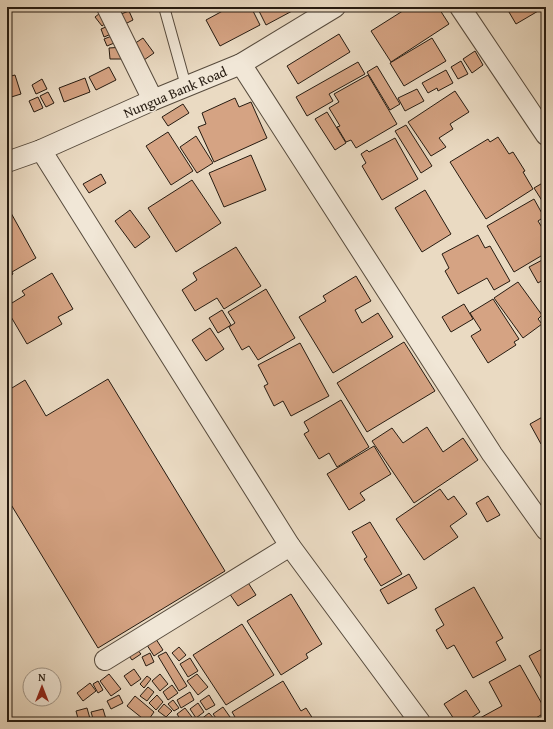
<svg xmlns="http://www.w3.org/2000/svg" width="553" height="729" font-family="'Gentium Book Plus',serif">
	<rect width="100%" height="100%" fill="#eadac2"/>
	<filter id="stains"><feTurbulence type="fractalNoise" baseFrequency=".005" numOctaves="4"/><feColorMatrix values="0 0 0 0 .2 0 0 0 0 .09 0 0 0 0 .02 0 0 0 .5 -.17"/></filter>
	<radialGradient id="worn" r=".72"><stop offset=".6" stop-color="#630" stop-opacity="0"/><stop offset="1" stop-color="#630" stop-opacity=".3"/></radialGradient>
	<g fill="#d5a383" stroke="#261b11">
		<polygon points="230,7 251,7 260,25 220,46 206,20"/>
		<polygon points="257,7 293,7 294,10 266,25"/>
		<polygon points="409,7 438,7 449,24 391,62 371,31"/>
		<polygon points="506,7 545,7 516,24"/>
		<polygon points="104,10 111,19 102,26 95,17"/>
		<polygon points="129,11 133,20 125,24 121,14"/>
		<polygon points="113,24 116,32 104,37 101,29"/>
		<polygon points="117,34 119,41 107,46 104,39"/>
		<polygon points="339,34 350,52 298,84 287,66"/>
		<polygon points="143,38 154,53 144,60 134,44"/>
		<polygon points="432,38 446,61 404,86 390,63"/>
		<polygon points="124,47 125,59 110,59 109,48"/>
		<polygon points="475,51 483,65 472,73 463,59"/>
		<polygon points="461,61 468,74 458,79 451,67"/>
		<polygon points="358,62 365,74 329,94 333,101 307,116 296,97"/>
		<polygon points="377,66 400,104 390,110 367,72"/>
		<polygon points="109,67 116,80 96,90 89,77"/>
		<polygon points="446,70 453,83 438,91 437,88 428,93 422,83"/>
		<polygon points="15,75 21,94 8,98 7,77"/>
		<polygon points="368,75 397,124 356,148 351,140 346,142 337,127 340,126 329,108 339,102 334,94"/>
		<polygon points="85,78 90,92 64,102 59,88"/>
		<polygon points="42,79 47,89 36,94 32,85"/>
		<polygon points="417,89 424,101 405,111 398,98"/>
		<polygon points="455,91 469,112 450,124 453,129 439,138 446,147 431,156 408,122"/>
		<polygon points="48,92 54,103 46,107 40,96"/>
		<polygon points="38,97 43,108 34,112 29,101"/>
		<polygon points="235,98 239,107 251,102 267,138 214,162 198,127 206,124 202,113"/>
		<polygon points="183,104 189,113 168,126 162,117"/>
		<polygon points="327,112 346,143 335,150 315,119"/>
		<polygon points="406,125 432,166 421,173 395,131"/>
		<polygon points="168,132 193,171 171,185 146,146"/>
		<polygon points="196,136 213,163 197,173 180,147"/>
		<polygon points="498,137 509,154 513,152 525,171 523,172 533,189 486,219 450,162 488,139 490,142"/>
		<polygon points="395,138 418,179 382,200 362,166 366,163 361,154 367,150 369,152"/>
		<polygon points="251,155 266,190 224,207 209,173"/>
		<polygon points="101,174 106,183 89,193 83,184"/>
		<polygon points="192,180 221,223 176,252 148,208"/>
		<polygon points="546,181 546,207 534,188"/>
		<polygon points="425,190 451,234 422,252 395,208"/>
		<polygon points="534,199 544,217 538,221 546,234 546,253 514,272 487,226"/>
		<polygon points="130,210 150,237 135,248 115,221"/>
		<polygon points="11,213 36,258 12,272 13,274 7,278 7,215"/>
		<polygon points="478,235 485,248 490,246 510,281 494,290 487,278 458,294 445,271 449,268 442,254"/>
		<polygon points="236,247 261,286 224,309 217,298 195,311 182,290 197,280 193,273"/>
		<polygon points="546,258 546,278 538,283 529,267"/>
		<polygon points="52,273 73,309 58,317 62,324 27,344 7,310 7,306 25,295 22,291"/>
		<polygon points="356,276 371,301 355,310 362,323 378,313 393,337 333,373 299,317 326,301 323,296"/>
		<polygon points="518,282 542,315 538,319 542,324 523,338 494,298"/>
		<polygon points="266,289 295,338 258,360 249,346 242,350 229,327 235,323 228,312"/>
		<polygon points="493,299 519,339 514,342 516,345 488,363 471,336 481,330 470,313"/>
		<polygon points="464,304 473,319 451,332 442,317"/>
		<polygon points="222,310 231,325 218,333 209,318"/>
		<polygon points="210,328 224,349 206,361 192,340"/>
		<polygon points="404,342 435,391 367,432 337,383"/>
		<polygon points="300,343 329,396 291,416 283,401 274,406 264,386 268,384 258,365"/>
		<polygon points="108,379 225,571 98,648 7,498 7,391 25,380 46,416"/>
		<polygon points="341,400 369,447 337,467 329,453 319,459 304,434 309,431 304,422"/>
		<polygon points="546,415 546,442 541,444 530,424"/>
		<polygon points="427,427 443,452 463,438 478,460 414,503 372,441 392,428 403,443"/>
		<polygon points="374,446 391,474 360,493 365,500 349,510 327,474"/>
		<polygon points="440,489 448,500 454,496 467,514 450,526 458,537 424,560 396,519"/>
		<polygon points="488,496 500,515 487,522 476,503"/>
		<polygon points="370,522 402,574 381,586 364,559 367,557 352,532"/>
		<polygon points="409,574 417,588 388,604 380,590"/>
		<polygon points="247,581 256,595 238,606 229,593"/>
		<polygon points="474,587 503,638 496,642 506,660 473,678 454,645 447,649 436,630 444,625 435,609"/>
		<polygon points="291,594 322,644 306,654 308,658 281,675 247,621"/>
		<polygon points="242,624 274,675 226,705 193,655"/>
		<polygon points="154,636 163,650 154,656 145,642"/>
		<polygon points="135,647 141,654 132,660 127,653"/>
		<polygon points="179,647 186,655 179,661 172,653"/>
		<polygon points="546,647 546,687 529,656"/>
		<polygon points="166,652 187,686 179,691 158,656"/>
		<polygon points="150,653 154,662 146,666 142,657"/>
		<polygon points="190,658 198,671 188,677 180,664"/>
		<polygon points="520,665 546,711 546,712 529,722 482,722 480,718 502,706 489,682"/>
		<polygon points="134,669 141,679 131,686 124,676"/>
		<polygon points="109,674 121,689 111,696 100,681"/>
		<polygon points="160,674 168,684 160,691 152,681"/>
		<polygon points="197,674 208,687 198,695 187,681"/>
		<polygon points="147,676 151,679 144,688 140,684"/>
		<polygon points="98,681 103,690 98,693 93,684"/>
		<polygon points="283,681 301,711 306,708 315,722 238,722 232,712"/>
		<polygon points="90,683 96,691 83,701 77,693"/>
		<polygon points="172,685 178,693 168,700 163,692"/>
		<polygon points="148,687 154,692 147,701 140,696"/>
		<polygon points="466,690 480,712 465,722 456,722 444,704"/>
		<polygon points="190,692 194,700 181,708 177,700"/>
		<polygon points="119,695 123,703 111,709 107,701"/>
		<polygon points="157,695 163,702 156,710 149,703"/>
		<polygon points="209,695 215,705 206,710 200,701"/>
		<polygon points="135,696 154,712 147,722 127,706"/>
		<polygon points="173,700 179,708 174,711 168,704"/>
		<polygon points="198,703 204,712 196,718 190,709"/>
		<polygon points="164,704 172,711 166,717 158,711"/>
		<polygon points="223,707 230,717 222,722 219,722 213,714"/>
		<polygon points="87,708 91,722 79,722 76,711"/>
		<polygon points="185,708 195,721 194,722 182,722 177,714"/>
		<polygon points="103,709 106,719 98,722 94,722 91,712"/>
		<polygon points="209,713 217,722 202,722 200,720"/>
	</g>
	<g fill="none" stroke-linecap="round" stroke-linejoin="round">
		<g stroke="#574b3d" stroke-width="12">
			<polyline id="lane" points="164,7 186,86"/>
		</g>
		<g stroke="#574b3d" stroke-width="22">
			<g id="street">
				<polyline points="107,7 153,100"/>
				<polyline points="460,7 546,135"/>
				<polyline points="241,64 492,454 546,530"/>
				<polyline points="41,150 290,546 420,722"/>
				<polyline points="7,162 41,150 153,100 241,64 335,7"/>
				<polyline points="105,660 290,546"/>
			</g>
		</g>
		<use href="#lane" stroke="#f1e7d7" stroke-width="10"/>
		<use href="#street" stroke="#f1e7d7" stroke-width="20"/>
	</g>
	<g text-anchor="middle" stroke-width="3" stroke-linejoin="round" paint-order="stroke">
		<g font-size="14" fill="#261b11" stroke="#f1e7d7">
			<text transform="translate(175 92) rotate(-23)" y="5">Nungua Bank Road</text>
		</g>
	</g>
	<rect width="553" height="729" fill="none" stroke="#eadac2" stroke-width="24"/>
	<rect x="8" y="8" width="537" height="713" fill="none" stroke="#261b11" stroke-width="2"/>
	<rect x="12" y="12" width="529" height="705" fill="none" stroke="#261b11"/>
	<g transform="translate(42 687)"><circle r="19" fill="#f1e7d7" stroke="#a09588"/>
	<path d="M0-3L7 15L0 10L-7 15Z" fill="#8f2418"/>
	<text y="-6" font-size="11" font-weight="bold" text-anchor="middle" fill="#261b11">N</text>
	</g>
	<rect width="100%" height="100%" filter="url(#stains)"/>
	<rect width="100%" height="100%" fill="url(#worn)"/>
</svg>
